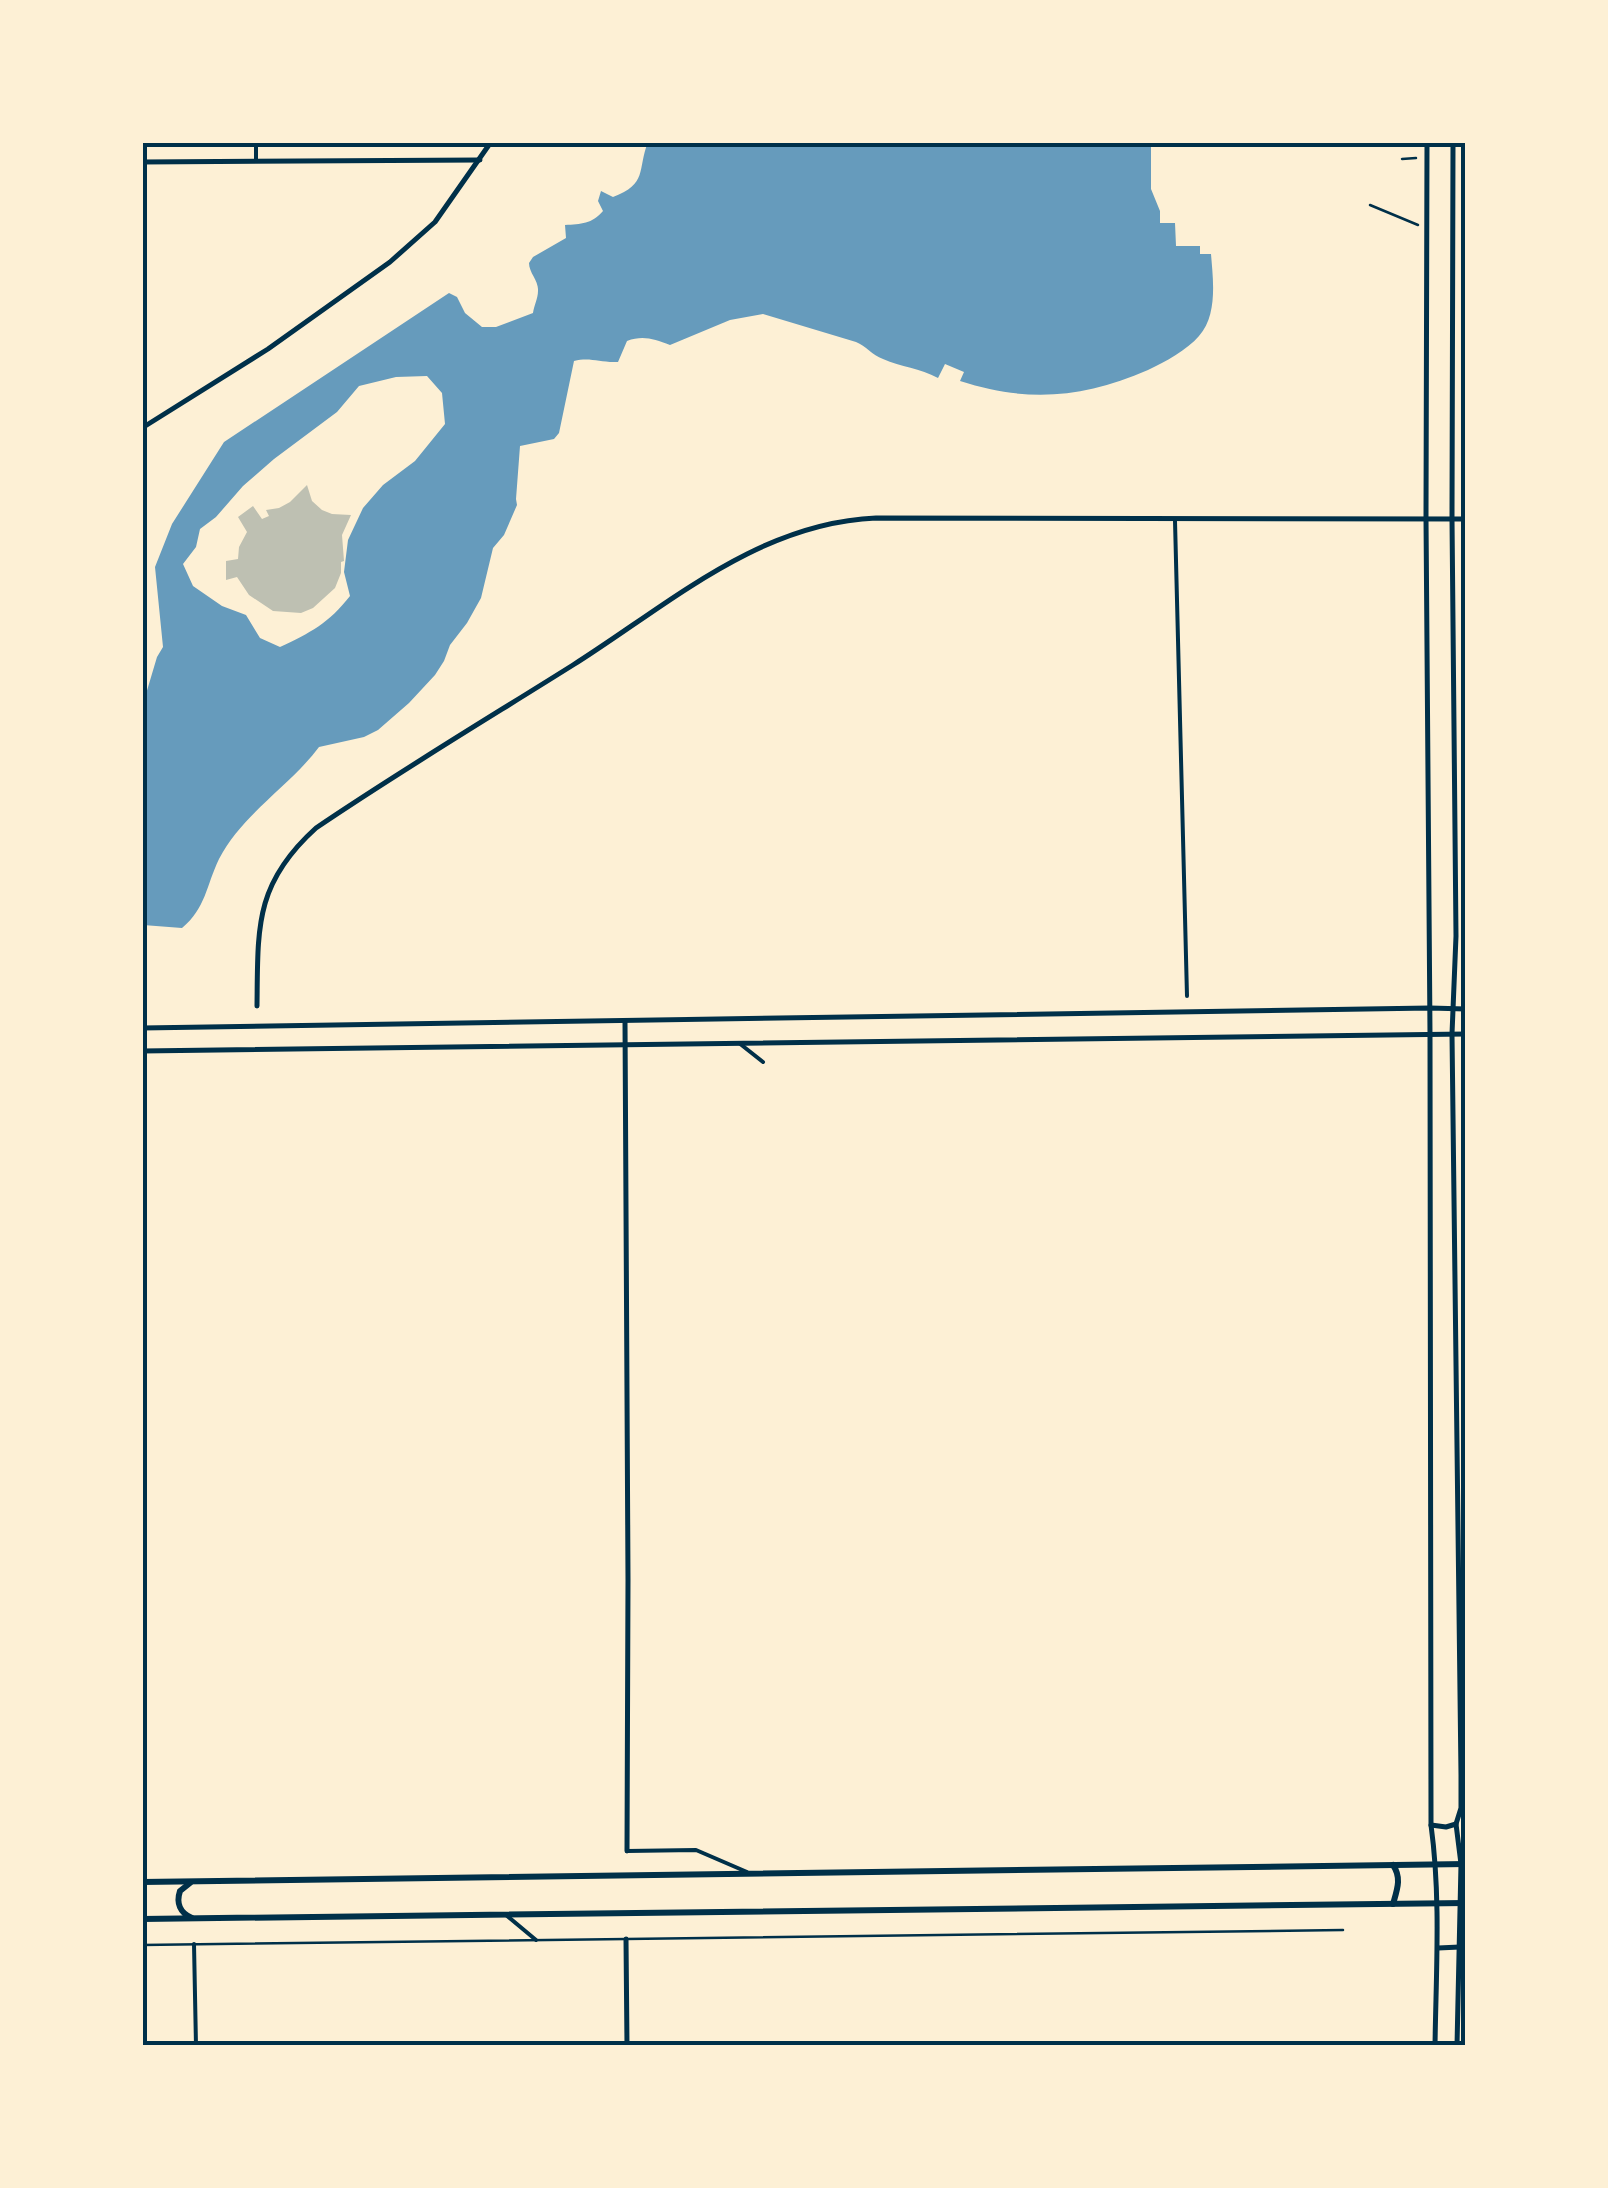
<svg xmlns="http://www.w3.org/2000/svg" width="1608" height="2188" font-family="Bitter,serif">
	<rect width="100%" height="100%" fill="#fdf0d5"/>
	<path fill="#669bbc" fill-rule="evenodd" d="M648 142 1151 143V189L1160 211V223H1175L1176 246H1200V254H1211C1213 279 1218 315 1199 336 1187 350 1165 362 1148 370 1083 398 1028 403 960 381L964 372 945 364 938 378C920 368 901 367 883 359 872 355 866 346 856 342L763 314 730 320 670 345C654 339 643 335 627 341L618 362C600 363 591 357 574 361L559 433 554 439 520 446 516 499 517 505 504 535 493 548 481 598 467 623 450 645 444 661 435 675 409 703 378 730 364 737 319 747C289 787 242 814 219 859 206 886 206 908 182 928L143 925V704L157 657 163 647 155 567 172 524 224 442 449 293 457 297 465 313 482 327H496L533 313C534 306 538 298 538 291 539 281 529 273 529 263L533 257 566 238 565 225C581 224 592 224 603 211L598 201 601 191 613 197C648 184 637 170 648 142ZM427 376 442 393 445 424 415 461 383 485 363 508 348 540 344 572 350 596C329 623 310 633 280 647L260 638 246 615 222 606 193 586 183 564 196 547 200 529 216 517 243 486 274 459 337 412 359 386 396 377Z"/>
	<polygon fill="#bec0b2" points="307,485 312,501 322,510 332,514 351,515 342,535 344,561 341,562 341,573 335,588 313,608 301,613 273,611 249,595 237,577 226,580 226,561 238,559 239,547 247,532 238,517 253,506 262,519 269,516 266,510 279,508 290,502"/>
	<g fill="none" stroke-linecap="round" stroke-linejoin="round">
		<polyline stroke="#003049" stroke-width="2.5" points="142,1945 1343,1930"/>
		<g stroke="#003049" stroke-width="2.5">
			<polyline points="1402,159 1416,158"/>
			<polyline points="1370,205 1418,225"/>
		</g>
		<g stroke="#003049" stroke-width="4">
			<polyline points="256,142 256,161"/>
			<polyline points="1175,521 1187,996"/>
			<polyline points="739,1043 763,1062"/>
			<polyline points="627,1851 696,1850 747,1872"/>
			<polyline points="506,1915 536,1940"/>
			<polyline points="194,1944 196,2046"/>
		</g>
		<g stroke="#003049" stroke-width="5">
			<path d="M1427 142 1426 518 1430 1034 1431 1825C1441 1898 1436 1972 1435 2046"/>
			<polyline points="1453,142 1452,519 1456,936 1452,1034 1461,1775 1461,1808 1456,1824 1461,1864 1457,2046"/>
			<polyline points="142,162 480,160"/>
			<polyline points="142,428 268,349 390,262 435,222 491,142"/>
			<path d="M257 1006C258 928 254 884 316 828 400 771 487 719 573 665 668 605 758 523 876 518L1466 519"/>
			<polyline points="625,1021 628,1580 627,1851"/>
			<polyline points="1431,1825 1446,1827 1456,1824"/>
			<polyline points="626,1939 627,2046"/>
			<polyline points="1438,1948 1460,1947"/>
		</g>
		<g stroke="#003049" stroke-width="5">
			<polyline points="142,1028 1430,1008 1466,1009"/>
			<polyline points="142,1051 1466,1034"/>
		</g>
		<g stroke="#003049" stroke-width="6">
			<path d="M1393 1865C1402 1878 1397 1890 1393 1904"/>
			<polyline points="142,1882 1466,1864"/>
			<path d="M190 1883 180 1891C176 1903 180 1913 192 1918"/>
			<polyline points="142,1919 1466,1903"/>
		</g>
	</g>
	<rect width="1608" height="2188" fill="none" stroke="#fdf0d5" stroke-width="290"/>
	<rect x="145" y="145" width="1318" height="1898" fill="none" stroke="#003049" stroke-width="4"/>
</svg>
